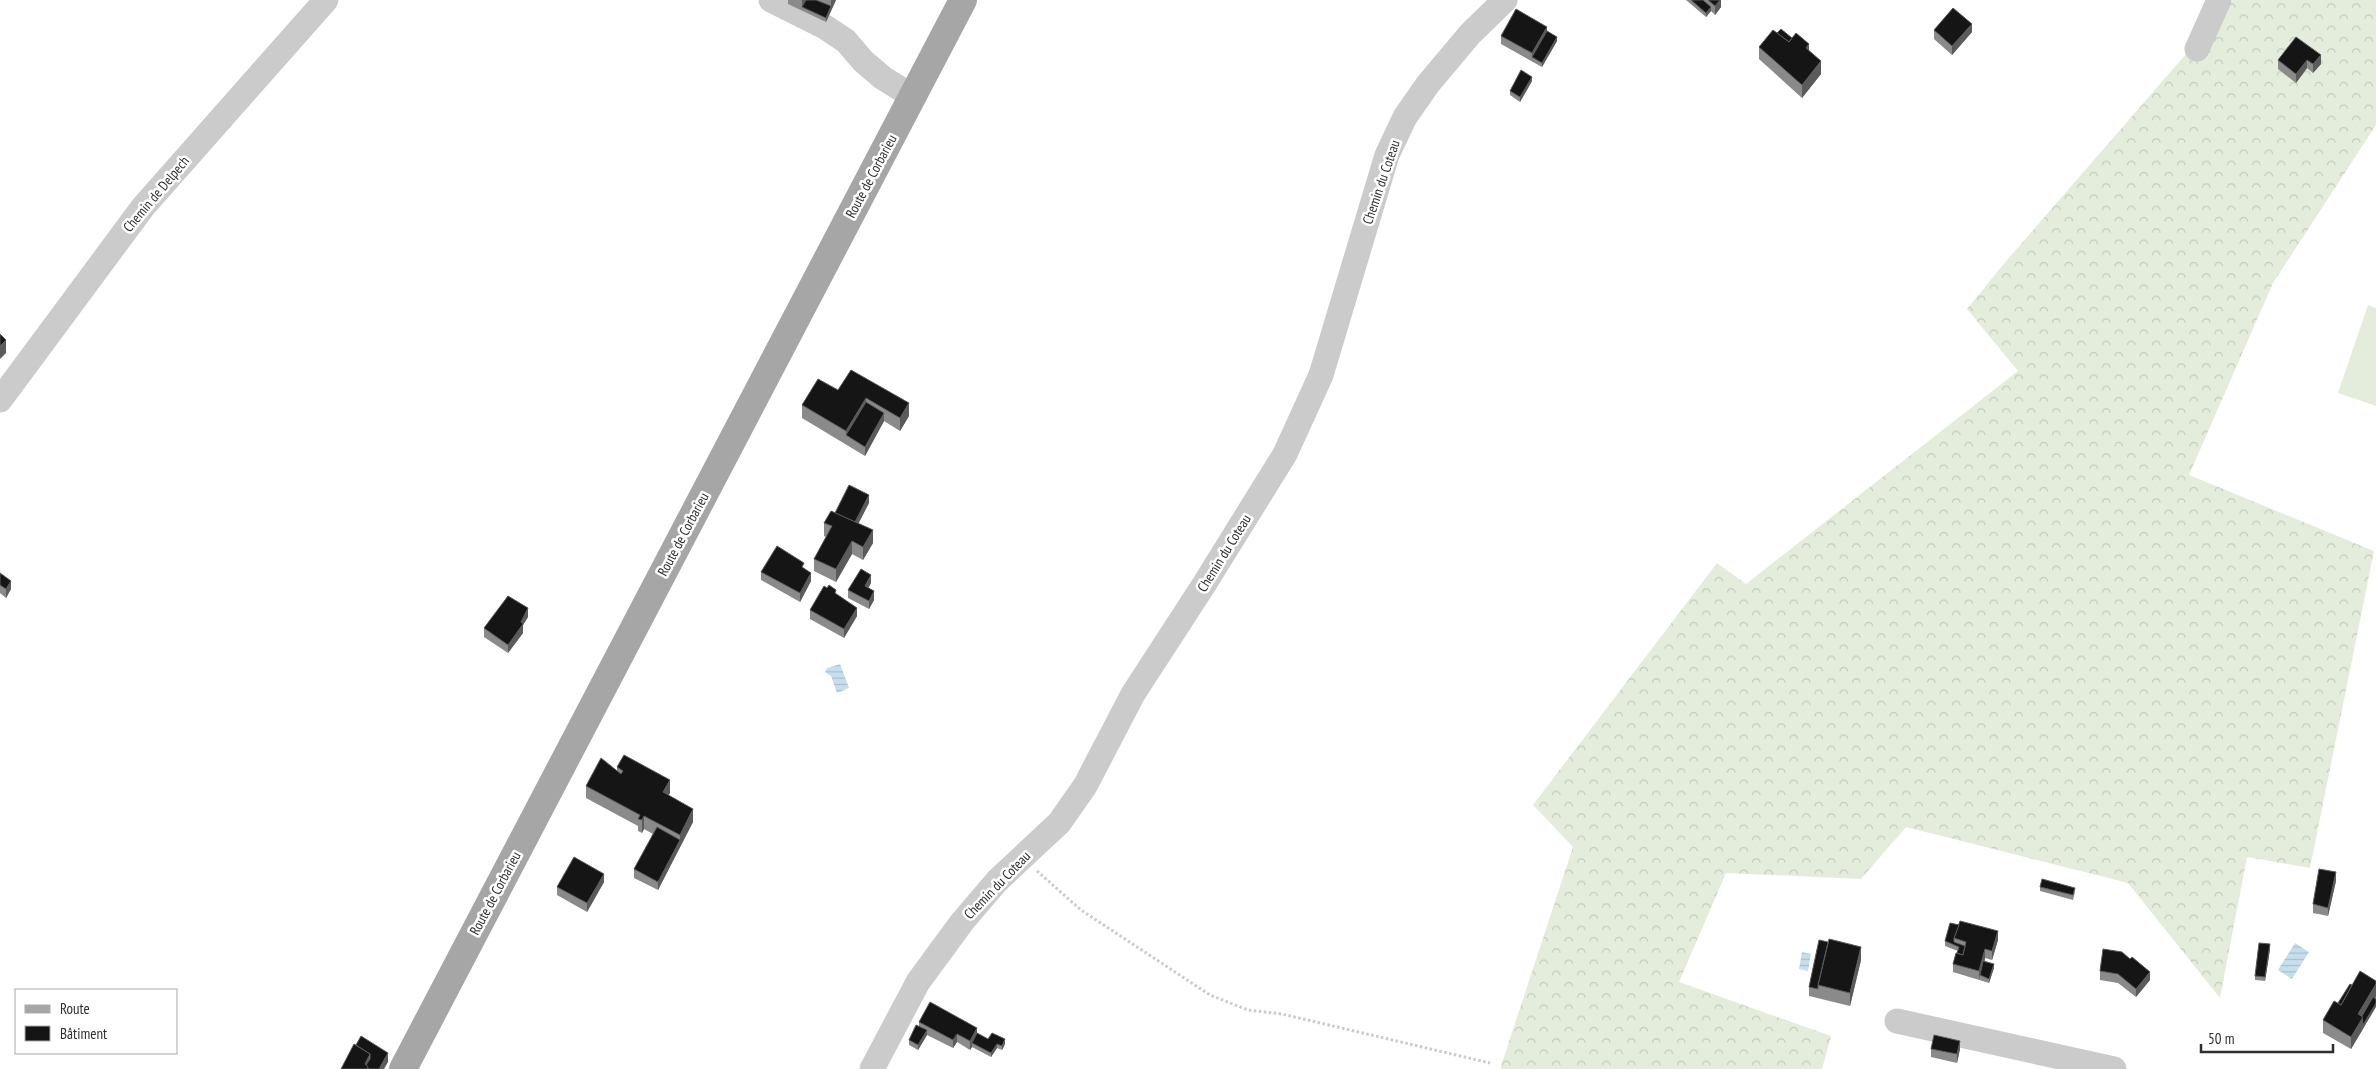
<svg xmlns="http://www.w3.org/2000/svg" width="2376" height="1069" font-family="'PT Sans Narrow',sans-serif">
	<defs>
		<pattern id="forest-crowns" width="20" height="18" patternUnits="userSpaceOnUse" patternTransform="scale(1.25)"><rect width="20" height="18" fill="#e4ecdb"/><path d="M2 6a3 3 0 1 1 6 0M12 15a3 3 0 1 1 6 0" fill="none" stroke="#c4cbbc"/></pattern>
		<pattern id="water-rules" width="6" height="5" patternUnits="userSpaceOnUse" patternTransform="scale(1.25)"><rect width="6" height="5" fill="#c7deec"/><path d="M0 2.5h6" fill="none" stroke="#abbfcb"/></pattern>
	</defs>
	<rect width="100%" height="100%" fill="#fff"/>
	<polygon fill="url(#forest-crowns)" points="2233,0 2376,0 2376,125 2273,283 2189,475 2374,551 2310,868 2247,857 2220,998 2128,883 1906,827 1861,879 1726,873 1679,982 1831,1036 1822,1069 1500,1069 1573,847 1533,805 1717,563 1746,584 2018,371 1967,309 2007,260"/>
	<polygon fill="#e4ecdb" points="2368,305 2376,308 2376,406 2338,393"/>
	<g fill="url(#water-rules)">
		<polygon points="840,664 849,688 837,693 831,676 825,672 827,668"/>
		<polygon points="2295,943 2309,952 2292,979 2278,970"/>
		<polygon points="1802,952 1811,954 1808,971 1799,969"/>
	</g>
	<g fill="none" stroke-linecap="round" stroke-linejoin="round">
		<polyline stroke="#cbcbcb" stroke-width="3" stroke-dasharray="2.5 2.5" stroke-linecap="butt" points="1037,871 1081,910 1210,995 1248,1010 1282,1014 1490,1063"/>
		<g stroke="#cbcbcb" stroke-width="25">
			<polyline points="771,0 825,27 846,41 863,61 883,78 912,96"/>
			<polyline points="2197,49 2219,0"/>
			<polyline points="0,400 143,207 326,0"/>
			<polyline points="1897,1021 2114,1069"/>
			<polyline points="872,1069 918,982 962,922 997,881 1059,823 1085,786 1133,694 1205,583 1285,454 1321,375 1387,155 1405,117 1428,84 1470,34 1505,0"/>
		</g>
		<polyline stroke="#a6a6a6" stroke-width="28" points="403,1069 963,0"/>
	</g>
	<g fill="#8a8a8a">
		<polygon points="788,0 836,0 826,22 788,4"/>
		<polygon points="1686,0 1721,0 1721,7 1715,15 1711,11 1706,17"/>
		<polygon points="1934,30 1972,32 1952,55 1934,39"/>
		<polygon points="1547,31 1557,41 1542,67 1501,44 1501,36"/>
		<polygon points="1777,33 1792,38 1809,51 1821,74 1802,98 1759,59 1759,47"/>
		<polygon points="2296,37 2321,64 2313,73 2307,68 2296,83 2278,69 2278,60"/>
		<polygon points="1532,81 1520,102 1510,95 1510,91"/>
		<polygon points="851,370 909,416 900,431 884,421 865,456 802,418 802,405 838,390"/>
		<polygon points="869,503 858,524 873,543 863,560 852,554 836,582 814,571 814,559 826,537 824,536 824,523"/>
		<polygon points="804,568 811,581 800,602 761,580 761,572"/>
		<polygon points="0,573 11,589 6,598 0,593"/>
		<polygon points="871,583 868,588 874,600 869,609 848,598 848,590"/>
		<polygon points="836,594 857,616 844,638 810,619 810,610"/>
		<polygon points="528,617 523,625 523,633 508,653 484,637 484,628"/>
		<polygon points="617,767 670,793 668,795 693,822 658,890 634,878 634,869 653,834 644,829 642,833 638,831 638,826 586,798 586,786 617,771"/>
		<polygon points="2336,881 2328,916 2313,913 2313,904"/>
		<polygon points="604,882 587,912 557,895 557,887"/>
		<polygon points="2040,887 2075,892 2073,900 2040,891"/>
		<polygon points="1950,923 1998,940 1992,960 1985,958 1985,961 1994,968 1989,983 1953,972 1953,964 1958,951 1945,946 1945,941"/>
		<polygon points="2270,949 2265,981 2255,980 2255,976"/>
		<polygon points="2130,959 2150,980 2136,997 2118,983 2100,980 2100,971"/>
		<polygon points="1861,960 1850,1006 1809,996 1809,987"/>
		<polygon points="2375,998 2363,1029 2351,1049 2323,1033 2323,1020 2338,1003"/>
		<polygon points="919,1022 977,1033 988,1039 1005,1044 1002,1050 997,1048 991,1057 972,1047 970,1050 957,1042 953,1048 927,1035 918,1050 909,1045 909,1040 919,1026"/>
		<polygon points="1931,1049 1960,1049 1957,1063 1931,1057"/>
	</g>
	<g fill="#5b5b5b">
		<polygon points="802,0 808,0 802,7"/>
		<polygon points="831,0 836,0 826,22 826,18 831,6"/>
		<polygon points="1720,0 1721,0 1721,7 1715,15 1715,6"/>
		<polygon points="1711,7 1711,11 1706,17 1706,13"/>
		<polygon points="1972,24 1972,32 1952,55 1952,46"/>
		<polygon points="1547,27 1547,35 1532,57 1532,53"/>
		<polygon points="1557,37 1557,41 1542,67 1542,63"/>
		<polygon points="1809,44 1809,57 1806,48"/>
		<polygon points="2321,55 2321,64 2313,73 2313,64"/>
		<polygon points="2307,60 2307,68 2296,83 2296,74"/>
		<polygon points="1821,61 1821,74 1802,98 1802,85"/>
		<polygon points="1532,77 1532,81 1520,102 1520,97"/>
		<polygon points="6,340 6,353 0,359 0,346"/>
		<polygon points="866,398 866,411 846,435 846,444 846,431"/>
		<polygon points="909,403 909,416 900,431 900,418"/>
		<polygon points="884,413 884,421 865,456 865,447"/>
		<polygon points="869,495 869,503 854,532 854,523"/>
		<polygon points="873,530 873,543 863,560 863,547"/>
		<polygon points="852,541 852,554 836,582 836,569"/>
		<polygon points="811,573 811,581 800,602 800,593"/>
		<polygon points="871,575 871,583 865,595 865,586"/>
		<polygon points="11,581 11,589 6,598 6,589"/>
		<polygon points="874,591 874,600 869,609 869,601"/>
		<polygon points="528,608 528,617 523,625 523,633 508,653 508,645"/>
		<polygon points="857,608 857,616 844,638 844,629"/>
		<polygon points="670,780 670,793 663,805 663,792"/>
		<polygon points="693,809 693,822 658,890 658,882 680,840 680,835"/>
		<polygon points="644,816 644,829 642,833 642,820"/>
		<polygon points="2336,872 2336,881 2328,916 2328,908"/>
		<polygon points="604,874 604,882 587,912 587,903"/>
		<polygon points="1998,931 1998,940 1992,960 1992,951"/>
		<polygon points="2270,944 2270,949 2265,981 2265,977"/>
		<polygon points="1861,947 1861,960 1850,1006 1850,993"/>
		<polygon points="1985,949 1985,958 1981,976 1980,975 1979,980 1979,971"/>
		<polygon points="1994,964 1994,968 1989,983 1989,979"/>
		<polygon points="2150,972 2150,980 2136,997 2136,989"/>
		<polygon points="2376,984 2376,997 2363,1020 2376,1003 2376,1007 2351,1049 2351,1037 2358,1014"/>
		<polygon points="977,1028 977,1037 972,1043 972,1047 970,1050 970,1041"/>
		<polygon points="927,1030 927,1035 918,1050 918,1045"/>
		<polygon points="957,1034 957,1042 953,1048 953,1040"/>
		<polygon points="1005,1039 1005,1044 1002,1050 1002,1046"/>
		<polygon points="1960,1041 1960,1049 1957,1063 1957,1054"/>
		<polygon points="997,1044 997,1048 991,1057 991,1053"/>
		<polygon points="388,1053 388,1062 384,1069 379,1069"/>
		<polygon points="370,1054 369,1069 366,1069 365,1064"/>
	</g>
	<g fill="#151515" stroke="#5b5b5b">
		<polygon points="806,0 816,0 831,6 826,18 802,7"/>
		<polygon points="1691,0 1703,0 1711,7 1706,13"/>
		<polygon points="1708,0 1720,0 1715,6"/>
		<polygon points="1953,8 1972,24 1952,46 1934,30"/>
		<polygon points="1516,9 1547,27 1532,53 1501,36"/>
		<polygon points="1781,29 1792,38 1789,42 1777,33"/>
		<polygon points="1773,30 1789,42 1796,33 1809,44 1806,48 1821,61 1802,85 1759,47"/>
		<polygon points="1547,31 1557,37 1542,63 1532,57"/>
		<polygon points="2296,37 2321,55 2313,64 2307,60 2296,74 2278,60"/>
		<polygon points="1521,70 1532,77 1520,97 1510,91"/>
		<polygon points="0,334 6,340 0,346"/>
		<polygon points="851,370 909,403 900,418 866,398 846,431 802,405 818,379 838,390"/>
		<polygon points="866,402 884,413 865,447 846,435"/>
		<polygon points="849,485 869,495 855,522 835,513"/>
		<polygon points="831,511 873,530 863,547 852,541 836,569 814,559 832,526 824,523"/>
		<polygon points="777,546 804,563 802,567 811,573 800,593 761,572"/>
		<polygon points="861,569 871,575 865,586 874,591 869,601 848,590"/>
		<polygon points="0,573 11,581 6,589 0,585"/>
		<polygon points="829,585 836,590 835,593 857,608 844,629 810,610 824,586 827,588"/>
		<polygon points="508,596 528,608 521,622 523,624 508,645 484,628"/>
		<polygon points="624,755 670,780 663,792 693,809 680,835 644,816 642,820 638,819 640,815 586,786 601,758 621,774 623,771 617,767"/>
		<polygon points="657,827 680,840 658,882 634,869"/>
		<polygon points="574,857 604,874 587,903 557,887"/>
		<polygon points="2319,869 2336,872 2328,908 2313,904"/>
		<polygon points="2042,879 2075,888 2073,895 2040,887"/>
		<polygon points="1960,921 1998,931 1992,951 1985,949 1979,971 1953,964 1956,953 1963,955 1966,942 1954,938"/>
		<polygon points="1950,923 1959,925 1954,938 1954,942 1965,946 1963,955 1957,953 1959,947 1945,941"/>
		<polygon points="1829,939 1861,947 1850,993 1818,985"/>
		<polygon points="1819,940 1828,942 1818,985 1818,989 1809,987"/>
		<polygon points="2259,943 2270,944 2265,977 2255,976"/>
		<polygon points="2103,949 2122,952 2130,959 2132,957 2150,972 2136,989 2118,974 2100,971"/>
		<polygon points="1983,961 1994,964 1989,979 1980,975"/>
		<polygon points="2360,971 2376,981 2376,984 2358,1014 2363,1017 2351,1037 2323,1020 2334,1001 2341,1005"/>
		<polygon points="2350,984 2352,985 2341,1005 2338,1003"/>
		<polygon points="2373,997 2376,999 2376,1003 2363,1025 2362,1016"/>
		<polygon points="930,1002 977,1028 970,1041 957,1034 953,1040 919,1022"/>
		<polygon points="916,1025 927,1030 918,1045 909,1040"/>
		<polygon points="977,1033 988,1039 992,1033 1005,1039 1002,1046 997,1044 991,1053 972,1043"/>
		<polygon points="1934,1035 1960,1041 1957,1054 1931,1049"/>
		<polygon points="361,1036 388,1053 379,1069 368,1069 368,1067 366,1065 370,1059 370,1054 356,1045"/>
		<polygon points="354,1044 370,1054 365,1064 368,1067 367,1069 341,1069"/>
	</g>
	<g text-anchor="middle" stroke-width="5" stroke-linejoin="round" paint-order="stroke">
		<g font-size="14" fill="#2e2e2e" stroke="#fff">
			<text transform="translate(871 176) rotate(-62)" y="5">Route de Corbarieu</text>
			<text transform="translate(1381 182) rotate(-71)" y="5">Chemin du Coteau</text>
			<text transform="translate(156 194) rotate(-50)" y="5">Chemin de Delpech</text>
			<text transform="translate(683 534) rotate(-62)" y="5">Route de Corbarieu</text>
			<text transform="translate(1224 553) rotate(-58)" y="5">Chemin du Coteau</text>
			<text transform="translate(997 885) rotate(-46)" y="5">Chemin du Coteau</text>
			<text transform="translate(495 893) rotate(-62)" y="5">Route de Corbarieu</text>
		</g>
	</g>
	<rect x="15" y="989" width="162" height="65" fill="#ffffff" stroke="#ababab"/>
	<rect x="25" y="1005" width="25" height="8" fill="#a6a6a6" stroke="#ababab"/>
	<text x="60" y="1014" font-size="15" fill="#2e2e2e">Route</text>
	<rect x="25" y="1026" width="25" height="15" fill="#151515" stroke="#ababab"/>
	<text x="60" y="1039" font-size="15" fill="#2e2e2e">Bâtiment</text>
	<path d="M2201 1044v8h132v-8" fill="none" stroke="#2e2e2e" stroke-width="2.5"/>
	<text x="2208" y="1044" font-size="15" fill="#2e2e2e" stroke="#ffffff" stroke-width="4" paint-order="stroke">50 m</text>
</svg>
